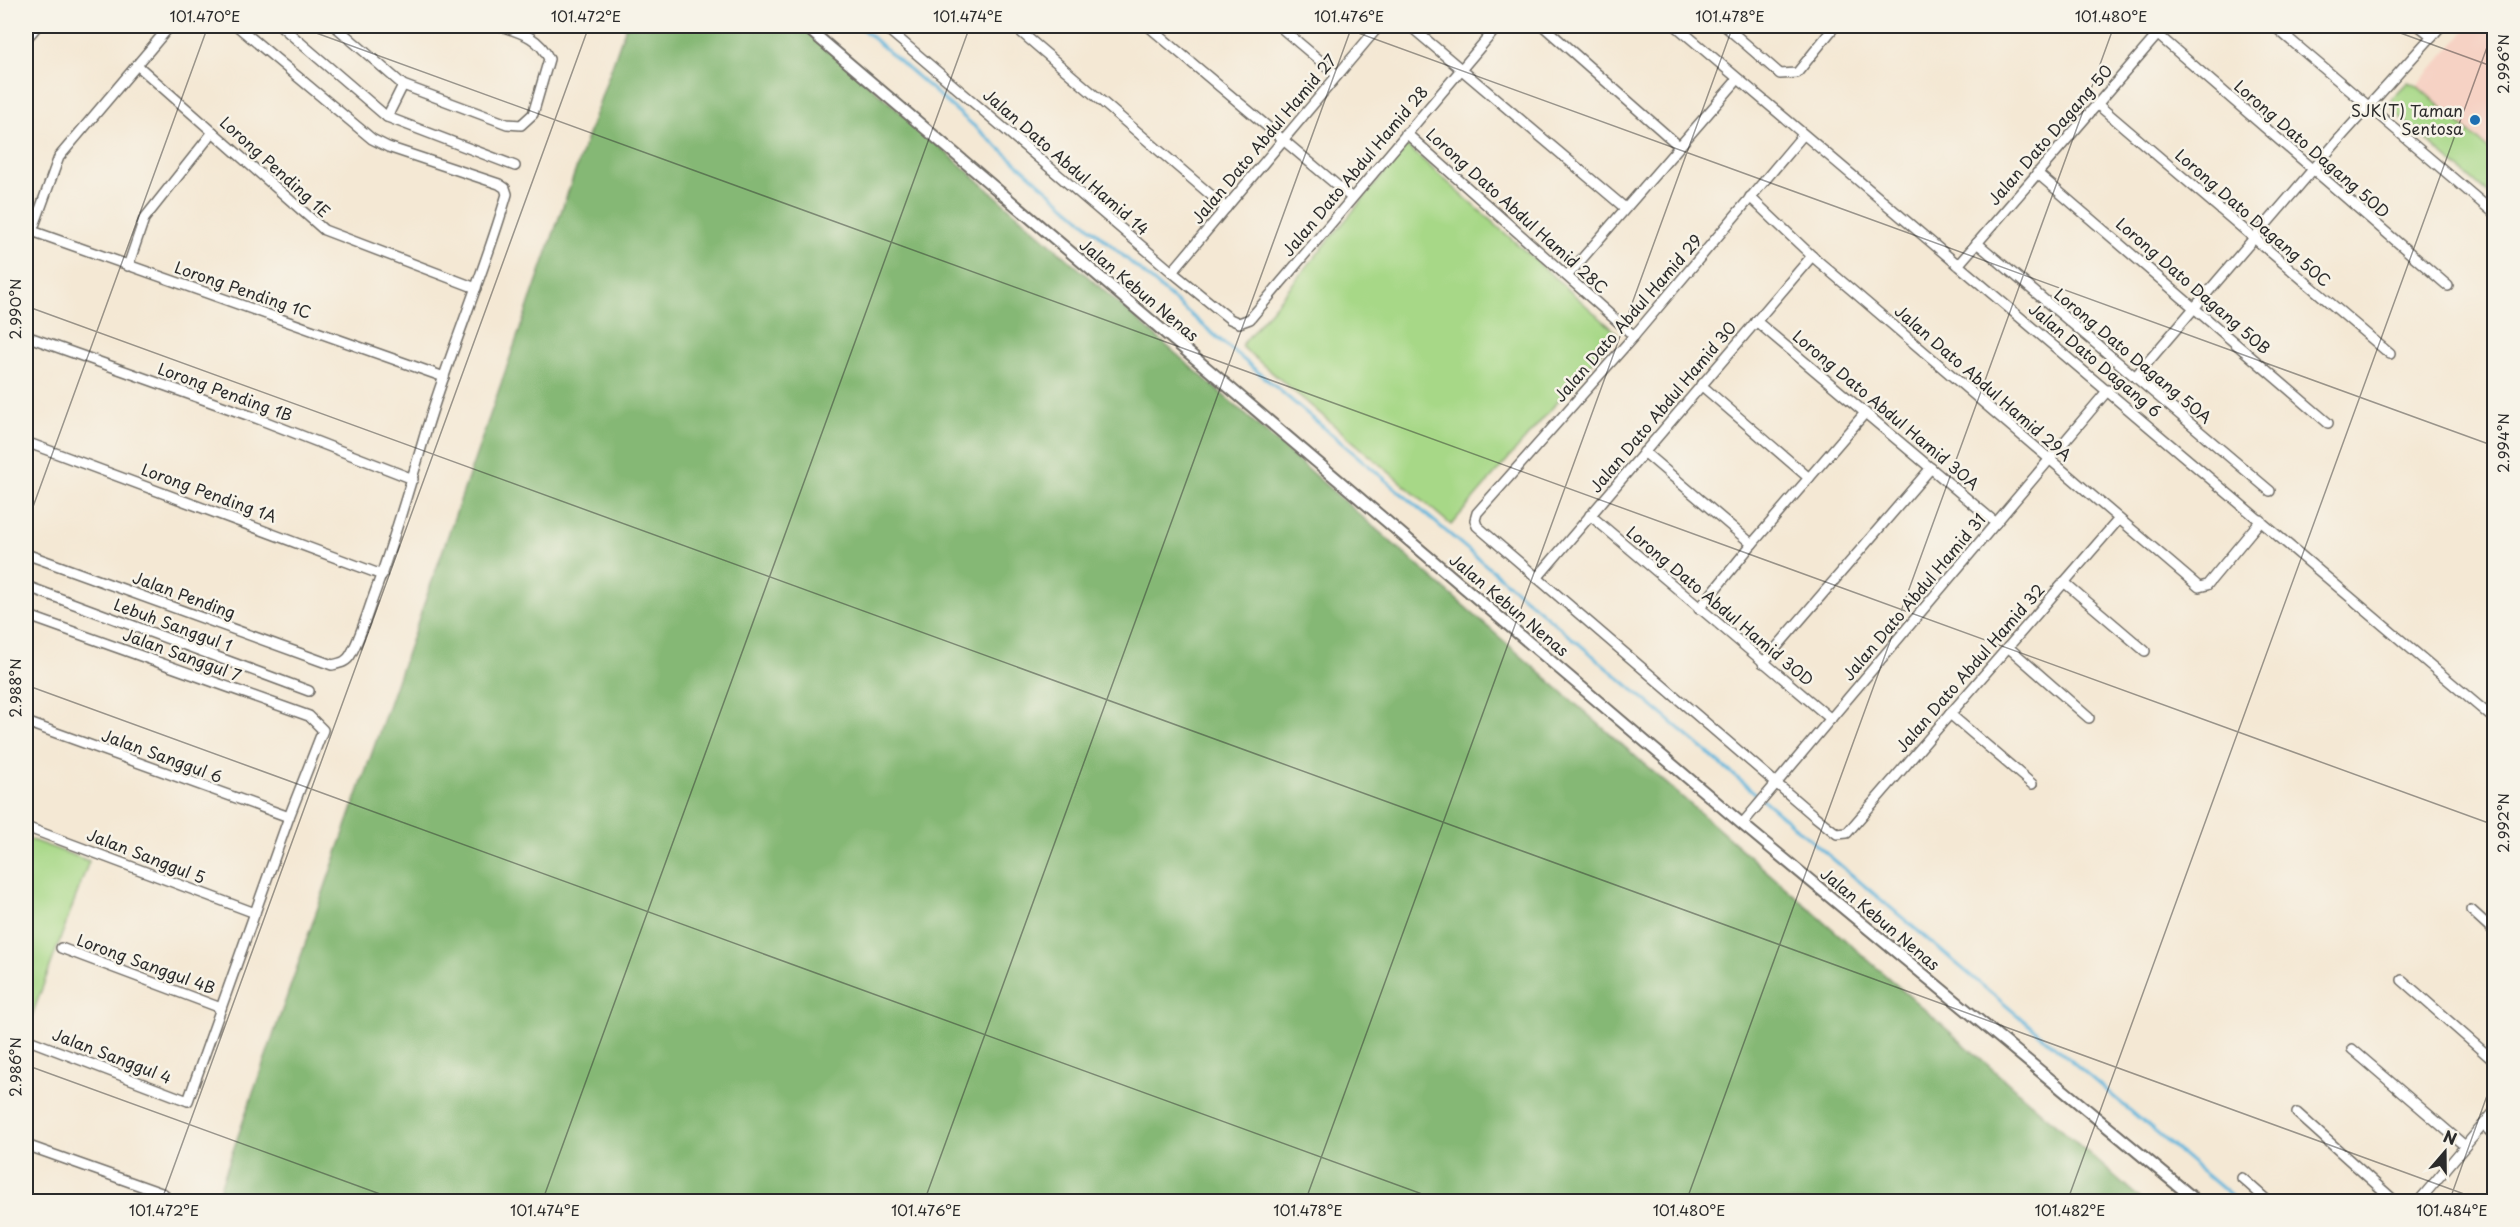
<svg xmlns="http://www.w3.org/2000/svg" width="2520" height="1227" font-family="'Playpen Sans',sans-serif">
	<rect width="100%" height="100%" fill="#f7f3e8"/>
	<filter id="ink" filterUnits="userSpaceOnUse"><feTurbulence type="fractalNoise" baseFrequency=".0167" numOctaves="2"/><feDisplacementMap in="SourceGraphic" scale="12" xChannelSelector="R" yChannelSelector="G"/><feConvolveMatrix kernelMatrix="1 2 1 2 8 2 1 2 1" color-interpolation-filters="sRGB"/></filter>
	<filter id="wash" filterUnits="userSpaceOnUse"><feTurbulence type="fractalNoise" baseFrequency=".008" numOctaves="4" result="noise"/><feDisplacementMap in="SourceGraphic" scale="24" xChannelSelector="R" yChannelSelector="G"/><feGaussianBlur stdDeviation="1.35" result="paint"/><feColorMatrix in="noise" values="0 0 0 0 0 0 0 0 0 0 0 0 0 0 0 0 0 1.4 0 .05"/><feComposite in="paint" operator="in"/></filter>
	<g filter="url(#wash)">
		<rect width="100%" height="100%" fill="#f4e8d4"/>
		<polygon fill="#f6d2c4" points="2469,26 2494,26 2494,154 2417,86"/>
		<g fill="#a7d887" stroke="#698259" stroke-width="1.5">
			<polygon points="2408,82 2417,86 2494,154 2494,199 2393,111 2392,98"/>
			<polygon points="1407,146 1617,333 1451,525 1241,346"/>
			<polygon points="26,838 89,861 26,1032"/>
		</g>
		<polygon fill="#85b874" stroke="#587250" stroke-width="1.5" points="626,26 802,26 2143,1201 215,1202"/>
		<g fill="none" stroke-linecap="round" stroke-linejoin="round">
			<polyline stroke="#60b5dc" stroke-width="3" points="859,26 1212,333 2238,1202"/>
		</g>
	</g>
	<g filter="url(#ink)">
		<g fill="none" stroke-linecap="round" stroke-linejoin="round">
			<g stroke="#716d66" stroke-width="12">
				<g id="minor">
					<polyline points="281,26 387,117 515,166"/>
					<path d="M335 26 403 85 507 124 521 125 533 114 549 59C539 37 522 33 500 26"/>
					<polyline points="884,26 1172,272 1230,319 1239,323 1250,319 1498,26"/>
					<polyline points="1014,26 1226,208"/>
					<polyline points="1148,26 1352,198"/>
					<polyline points="1279,26 1337,75"/>
					<polyline points="1410,26 1625,208"/>
					<polyline points="1543,26 1679,146"/>
					<polyline points="1676,26 2494,719"/>
					<polyline points="1725,26 1780,74 1797,73 1835,26"/>
					<polyline points="2274,26 2494,213"/>
					<polyline points="2419,26 2432,36"/>
					<polyline points="2157,34 2448,286"/>
					<polyline points="26,39 37,26"/>
					<polyline points="137,65 324,230 476,288"/>
					<polyline points="2097,104 2390,354"/>
					<polyline points="387,117 403,85"/>
					<polyline points="1406,133 1634,336"/>
					<polyline points="1803,135 1634,336 1477,513 1475,520 1477,526 1813,815 1837,834 1847,833 2119,519"/>
					<polyline points="2037,173 2328,423"/>
					<polyline points="1750,197 1812,256 2199,587 2207,585 2261,520"/>
					<polyline points="32,231 444,377"/>
					<polyline points="1977,243 2270,491"/>
					<polyline points="26,248 59,157 170,26"/>
					<polyline points="1959,264 2165,26"/>
					<polyline points="128,266 144,219 213,132"/>
					<polyline points="1172,272 1379,26"/>
					<polyline points="1567,276 1738,79"/>
					<polyline points="1756,321 1996,523"/>
					<polyline points="26,336 256,418 413,479"/>
					<polyline points="2135,377 2340,138 2441,26"/>
					<polyline points="1701,385 1809,478"/>
					<polyline points="26,442 382,575"/>
					<polyline points="1644,452 1752,544"/>
					<polyline points="1590,515 1831,719"/>
					<path d="M26 554 332 665C341 663 347 662 351 654 361 636 367 614 374 595 394 541 410 486 426 431 450 351 484 274 507 194L505 188 499 184 388 147 372 139 237 26"/>
					<polyline points="1537,578 1812,256"/>
					<polyline points="2064,582 2145,651"/>
					<polyline points="26,586 309,691"/>
					<polyline points="1699,609 1752,544 1865,413"/>
					<polyline points="26,615 309,716 323,730 289,817 188,1101 26,1039"/>
					<polyline points="2008,647 2089,718"/>
					<polyline points="1763,663 1931,468"/>
					<polyline points="1950,714 2032,784"/>
					<polyline points="26,722 289,817"/>
					<polyline points="1742,824 2108,390"/>
					<polyline points="26,827 255,913"/>
					<polyline points="2471,910 2494,931"/>
					<polyline points="61,948 221,1008"/>
					<polyline points="2402,980 2494,1061"/>
					<polyline points="2352,1049 2465,1146"/>
					<polyline points="2297,1113 2396,1202"/>
					<polyline points="2483,1125 2494,1135"/>
					<polyline points="26,1145 164,1194"/>
					<polyline points="2242,1178 2269,1202"/>
					<polyline points="2418,1202 2494,1112"/>
				</g>
			</g>
			<g stroke="#716d66" stroke-width="14">
				<polyline id="tertiary" points="805,26 1742,824 2198,1202"/>
			</g>
			<use href="#minor" stroke="#fff" stroke-width="9"/>
			<use href="#tertiary" stroke="#fff" stroke-width="10"/>
		</g>
	</g>
	<path fill="none" stroke="#2b2b2b" stroke-width="1.5" stroke-opacity="0.45" d="M297 26 2494 825M1339 26 2494 446M2381 26 2494 67M26 306 2486 1202M26 526 208 26M26 685 1444 1202M26 1065 402 1202M161 1202 589 26M542 1202 970 26M924 1202 1352 26M1305 1202 1733 26M1686 1202 2114 26M2067 1202 2494 28M2449 1202 2494 1076"/>
	<circle fill="#1f6fb2" stroke="#f7f3e8" stroke-width="2" cx="2475" cy="120" r="6"/>
	<g text-anchor="middle" stroke-width="5" stroke-linejoin="round" paint-order="stroke">
		<g font-size="16" fill="#2b2b2b" stroke="#f7f3e8" text-anchor="end">
			<text x="2463" y="117">SJK(T) Taman<tspan x="2463" dy="18">Sentosa</tspan></text>
		</g>
		<g font-size="16" fill="#2b2b2b" stroke="#f7f3e8">
			<text transform="translate(2050 135) rotate(-49)" y="6">Jalan Dato Dagang 50</text>
			<text transform="translate(1264 139) rotate(-50)" y="6">Jalan Dato Abdul Hamid 27</text>
			<text transform="translate(2312 149) rotate(41)" y="6">Lorong Dato Dagang 50D</text>
			<text transform="translate(1066 162) rotate(41)" y="6">Jalan Dato Abdul Hamid 14</text>
			<text transform="translate(275 167) rotate(42)" y="6">Lorong Pending 1E</text>
			<text transform="translate(1355 171) rotate(-50)" y="6">Jalan Dato Abdul Hamid 28</text>
			<text transform="translate(1517 211) rotate(42)" y="6">Lorong Dato Abdul Hamid 28C</text>
			<text transform="translate(2253 218) rotate(41)" y="6">Lorong Dato Dagang 50C</text>
			<text transform="translate(2193 286) rotate(41)" y="6">Lorong Dato Dagang 50B</text>
			<text transform="translate(243 290) rotate(19)" y="6">Lorong Pending 1C</text>
			<text transform="translate(1139 290) rotate(40)" y="6">Jalan Kebun Nenas</text>
			<text transform="translate(1628 318) rotate(-49)" y="6">Jalan Dato Abdul Hamid 29</text>
			<text transform="translate(2133 356) rotate(40)" y="6">Lorong Dato Dagang 50A</text>
			<text transform="translate(2095 360) rotate(40)" y="6">Jalan Dato Dagang 6</text>
			<text transform="translate(1983 383) rotate(41)" y="6">Jalan Dato Abdul Hamid 29A</text>
			<text transform="translate(225 392) rotate(20)" y="6">Lorong Pending 1B</text>
			<text transform="translate(1663 407) rotate(-50)" y="6">Jalan Dato Abdul Hamid 30</text>
			<text transform="translate(1886 410) rotate(40)" y="6">Lorong Dato Abdul Hamid 30A</text>
			<text transform="translate(209 493) rotate(20)" y="6">Lorong Pending 1A</text>
			<text transform="translate(184 595) rotate(20)" y="6">Jalan Pending</text>
			<text transform="translate(1914 597) rotate(-50)" y="6">Jalan Dato Abdul Hamid 31</text>
			<text transform="translate(1509 605) rotate(40)" y="6">Jalan Kebun Nenas</text>
			<text transform="translate(1720 606) rotate(40)" y="6">Lorong Dato Abdul Hamid 30D</text>
			<text transform="translate(173 625) rotate(20)" y="6">Lebuh Sanggul 1</text>
			<text transform="translate(182 655) rotate(20)" y="6">Jalan Sanggul 7</text>
			<text transform="translate(1970 668) rotate(-49)" y="6">Jalan Dato Abdul Hamid 32</text>
			<text transform="translate(162 756) rotate(20)" y="6">Jalan Sanggul 6</text>
			<text transform="translate(146 856) rotate(21)" y="6">Jalan Sanggul 5</text>
			<text transform="translate(1880 919) rotate(40)" y="6">Jalan Kebun Nenas</text>
			<text transform="translate(146 964) rotate(20)" y="6">Lorong Sanggul 4B</text>
			<text transform="translate(112 1056) rotate(21)" y="6">Jalan Sanggul 4</text>
		</g>
	</g>
	<rect width="2520" height="1227" fill="none" stroke="#f7f3e8" stroke-width="66"/>
	<g transform="translate(2445 1152) rotate(20)" stroke="#f7f3e8" stroke-width="4.5" paint-order="stroke">
	<path d="M0-4.5L10 22L0 15L-10 22Z" fill="#2b2b2b"/>
	<text y="-9" font-size="16" font-weight="bold" text-anchor="middle" fill="#2b2b2b">N</text>
	</g>
	<rect x="33" y="33" width="2454" height="1161" fill="none" stroke="#2b2b2b" stroke-width="2"/>
	<g font-size="15" text-anchor="middle" fill="#2b2b2b">
		<text x="205" y="22">101.470°E</text>
		<text x="586" y="22">101.472°E</text>
		<text x="968" y="22">101.474°E</text>
		<text x="1349" y="22">101.476°E</text>
		<text x="1730" y="22">101.478°E</text>
		<text x="2111" y="22">101.480°E</text>
		<text transform="translate(2504 64) rotate(-90)" y="5">2.996°N</text>
		<text transform="translate(16 309) rotate(-90)" y="5">2.990°N</text>
		<text transform="translate(2504 443) rotate(-90)" y="5">2.994°N</text>
		<text transform="translate(16 688) rotate(-90)" y="5">2.988°N</text>
		<text transform="translate(2504 823) rotate(-90)" y="5">2.992°N</text>
		<text transform="translate(16 1067) rotate(-90)" y="5">2.986°N</text>
		<text x="164" y="1216">101.472°E</text>
		<text x="545" y="1216">101.474°E</text>
		<text x="926" y="1216">101.476°E</text>
		<text x="1308" y="1216">101.478°E</text>
		<text x="1689" y="1216">101.480°E</text>
		<text x="2070" y="1216">101.482°E</text>
		<text x="2452" y="1216">101.484°E</text>
	</g>
</svg>
